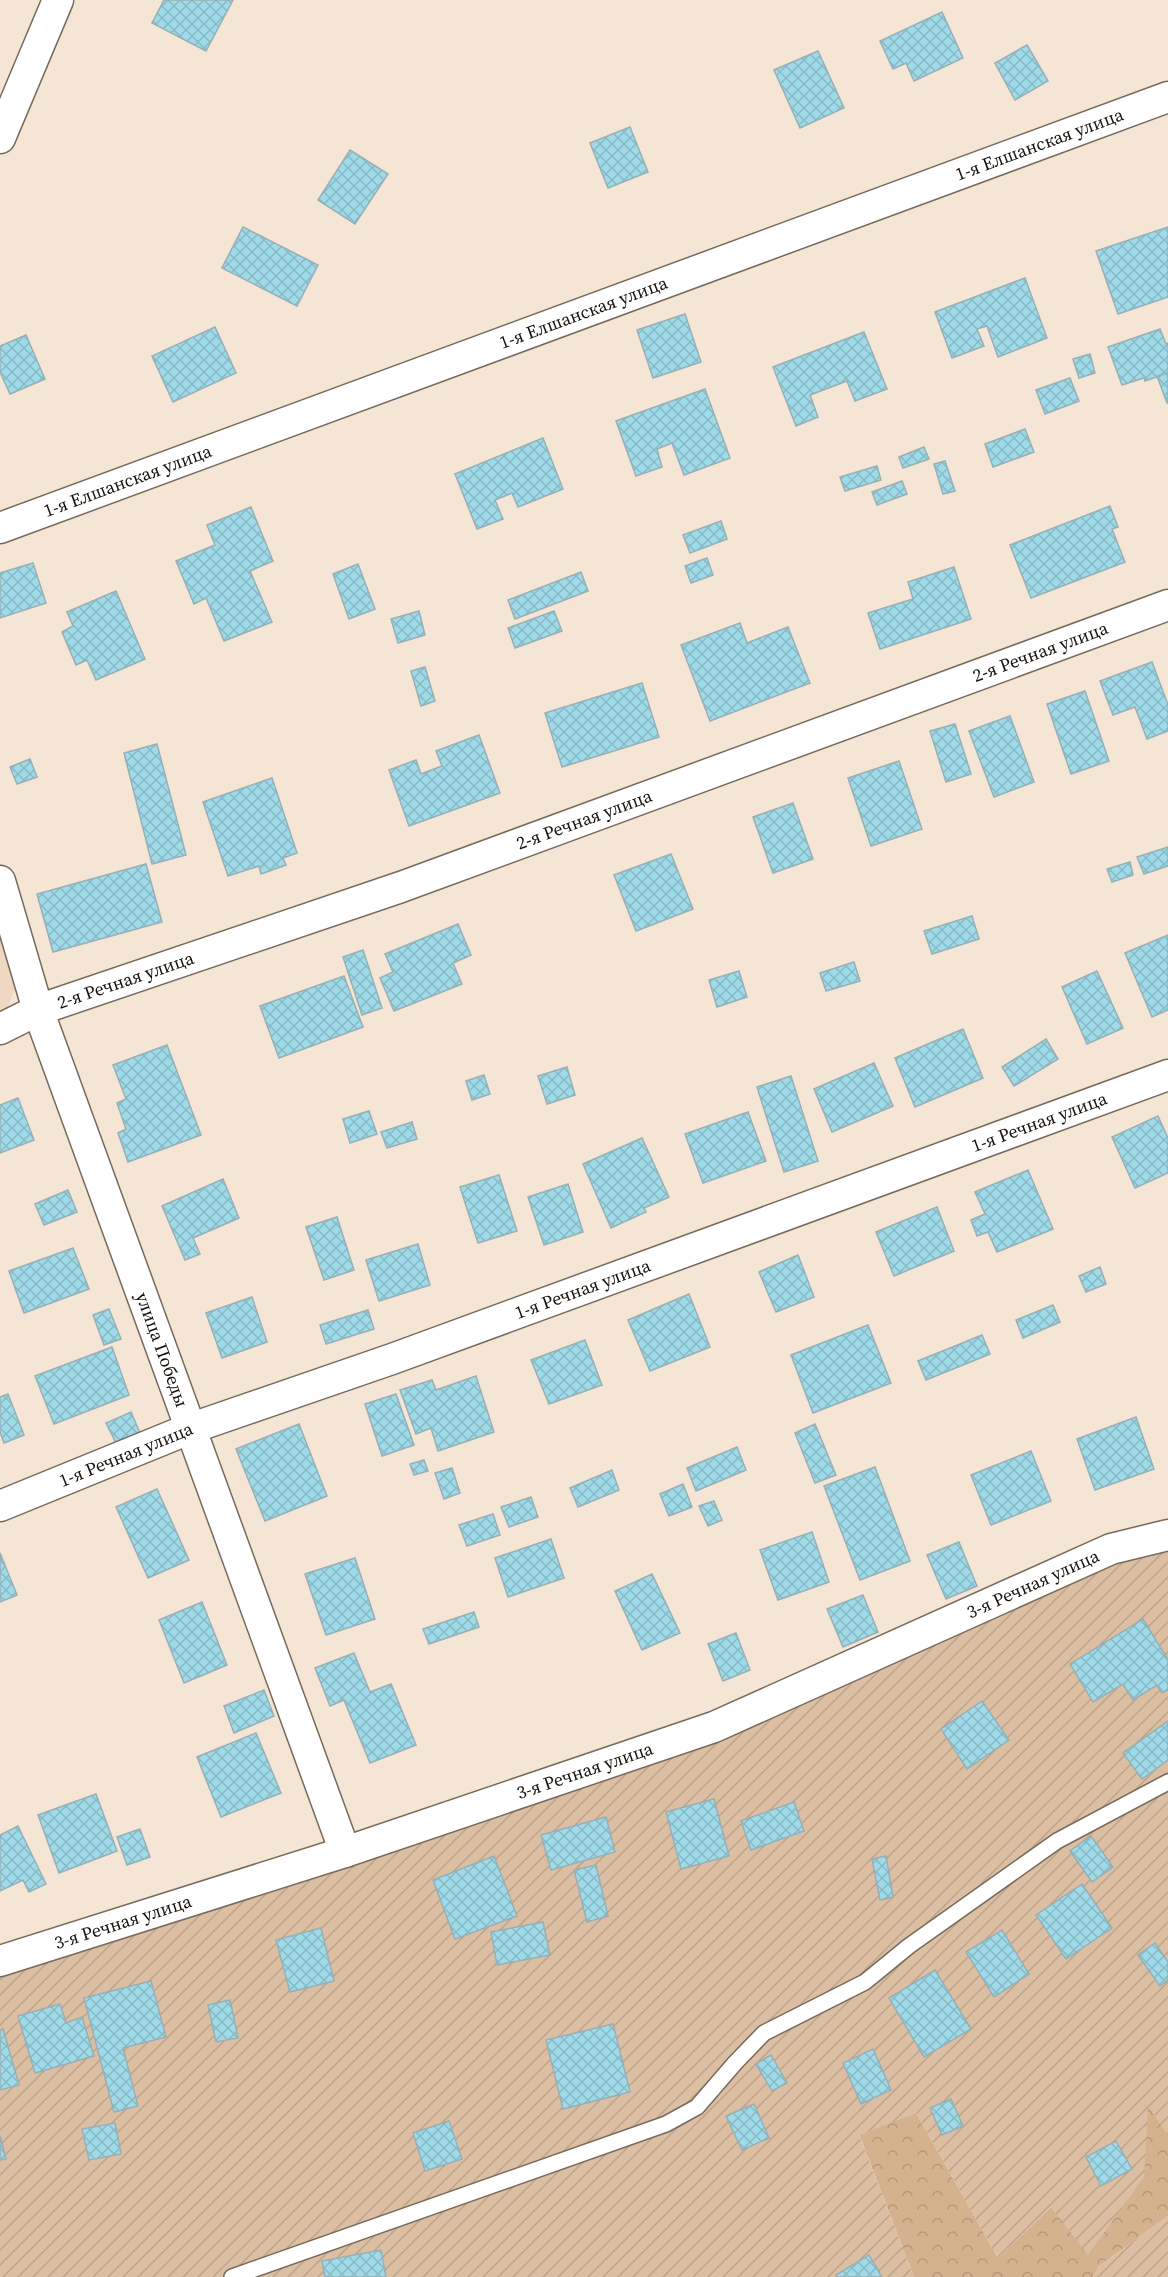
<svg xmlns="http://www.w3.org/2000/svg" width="1168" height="2277" font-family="'Source Serif 4',serif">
	<defs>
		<pattern id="forest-crowns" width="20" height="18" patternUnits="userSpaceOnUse" patternTransform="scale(1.5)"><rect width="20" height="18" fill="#d5b28e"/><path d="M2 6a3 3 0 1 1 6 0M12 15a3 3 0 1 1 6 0" fill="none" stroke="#b69879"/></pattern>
		<pattern id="garden-furrows" width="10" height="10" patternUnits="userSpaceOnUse" patternTransform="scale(1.5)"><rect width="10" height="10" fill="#dcbfa2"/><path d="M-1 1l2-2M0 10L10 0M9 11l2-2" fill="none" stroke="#bca38a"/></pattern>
		<pattern id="building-cross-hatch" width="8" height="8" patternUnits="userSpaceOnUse" patternTransform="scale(1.5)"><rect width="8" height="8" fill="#9fdae9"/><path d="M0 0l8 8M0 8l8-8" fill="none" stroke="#88bac6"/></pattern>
	</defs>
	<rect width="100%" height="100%" fill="#f5e5d5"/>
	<polygon fill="#eed8c2" points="0,914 19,977 6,1012 0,1017"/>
	<polygon fill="url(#forest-crowns)" points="1148,2105 1166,2132 1168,2131 1168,2216 1099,2266 1093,2277 914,2277 859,2134 916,2113 998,2258 1051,2207"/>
	<g fill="url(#garden-furrows)">
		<polygon points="1168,1544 1168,2131 1166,2132 1148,2106 1144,2177 1088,2255 1051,2207 998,2258 916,2113 859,2135 914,2277 0,2277 0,1976 351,1864 1116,1557"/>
		<polygon points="1168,2216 1168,2277 1093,2277 1099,2266"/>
	</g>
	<g fill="url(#building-cross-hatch)" stroke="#97afb5" stroke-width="1.5">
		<polygon points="164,0 233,0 206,51 152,23"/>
		<polygon points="942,12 963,58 914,81 906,63 893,69 880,41"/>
		<polygon points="1027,45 1048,81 1015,100 995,63"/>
		<polygon points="818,51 844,108 800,128 774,70"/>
		<polygon points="630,127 648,172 608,188 590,143"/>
		<polygon points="350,150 388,174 355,224 318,200"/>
		<polygon points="243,227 318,265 297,306 222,268"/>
		<polygon points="1168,227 1168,297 1118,314 1096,251"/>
		<polygon points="1025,278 1047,338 998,357 987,326 977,329 984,346 952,358 935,312"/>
		<polygon points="685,314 701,362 653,378 637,330"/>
		<polygon points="215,327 236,373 173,402 152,356"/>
		<polygon points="1160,329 1166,344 1168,343 1168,373 1145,381 1144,378 1122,385 1108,347"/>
		<polygon points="864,332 887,389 855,401 847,381 810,395 818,417 796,426 773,367"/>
		<polygon points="26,335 45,379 10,394 0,372 0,346"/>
		<polygon points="1090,354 1095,373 1079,378 1073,359"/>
		<polygon points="1168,373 1168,403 1167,403 1157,376"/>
		<polygon points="1070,378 1079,401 1045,414 1036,390"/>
		<polygon points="705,389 730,458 684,475 672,443 657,449 662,467 636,476 616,421"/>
		<polygon points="1025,429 1034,452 993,467 985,444"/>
		<polygon points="543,438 563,489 518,507 512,493 495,500 503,519 477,529 455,474"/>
		<polygon points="924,447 929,459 903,468 899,457"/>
		<polygon points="945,461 955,491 943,494 934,464"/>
		<polygon points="877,466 881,480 845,491 840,477"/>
		<polygon points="902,481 907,494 877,505 872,492"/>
		<polygon points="1110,506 1118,527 1112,529 1125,562 1031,598 1010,545"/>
		<polygon points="251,507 273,561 250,571 272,622 224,641 206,598 194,604 176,561 215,545 207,525"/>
		<polygon points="721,521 727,539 690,553 683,535"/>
		<polygon points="707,558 713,575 691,583 685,566"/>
		<polygon points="33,563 46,603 0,618 0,573"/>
		<polygon points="358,564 375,609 349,619 333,574"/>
		<polygon points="954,567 971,619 880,649 868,613 913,599 908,582"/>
		<polygon points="581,572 588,591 515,619 508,600"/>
		<polygon points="116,591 145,659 96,680 87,660 76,665 62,632 73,626 67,612"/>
		<polygon points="419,611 425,635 398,643 391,619"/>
		<polygon points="554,611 562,631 515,648 508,628"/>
		<polygon points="740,623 747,643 788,627 810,683 710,721 681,645"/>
		<polygon points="1152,662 1168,705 1168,731 1147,739 1135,707 1113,715 1100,681"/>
		<polygon points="425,667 435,701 421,706 411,671"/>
		<polygon points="642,683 659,737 562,767 545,713"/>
		<polygon points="1085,691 1109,761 1071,774 1047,704"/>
		<polygon points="1010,716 1034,782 994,797 969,731"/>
		<polygon points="955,724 971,774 946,782 930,731"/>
		<polygon points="479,735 500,793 409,826 389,770 416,760 421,774 442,766 436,751"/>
		<polygon points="157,744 186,855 152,864 124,753"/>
		<polygon points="30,759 37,777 17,784 10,767"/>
		<polygon points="899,761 922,829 871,846 848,778"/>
		<polygon points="272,778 297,853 283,858 286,865 261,874 259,866 228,876 203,802"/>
		<polygon points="793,803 813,859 773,873 753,817"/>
		<polygon points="1168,847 1168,866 1144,874 1137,857"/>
		<polygon points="671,854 693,909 636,931 614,875"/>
		<polygon points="1130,862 1133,875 1112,882 1107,869"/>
		<polygon points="146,864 162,922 53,952 37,894"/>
		<polygon points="972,916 979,939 932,954 924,931"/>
		<polygon points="458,924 471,955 453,963 462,984 394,1011 380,978 393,972 385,954"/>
		<polygon points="1168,935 1168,1010 1152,1017 1125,953"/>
		<polygon points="363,950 382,1008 362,1015 343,957"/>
		<polygon points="854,962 860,981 826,991 820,973"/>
		<polygon points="739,971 747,997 717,1007 709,980"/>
		<polygon points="1097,971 1123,1028 1087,1044 1062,987"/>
		<polygon points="344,976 363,1027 279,1058 260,1006"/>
		<polygon points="963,1029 983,1078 915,1107 895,1058"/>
		<polygon points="1046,1039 1058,1059 1014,1086 1002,1067"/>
		<polygon points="167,1045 201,1135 128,1162 118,1133 126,1129 117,1103 126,1099 113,1065"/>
		<polygon points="874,1063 893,1106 832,1132 814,1089"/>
		<polygon points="567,1067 575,1095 547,1104 538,1076"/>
		<polygon points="484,1075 490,1094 472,1100 466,1081"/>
		<polygon points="791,1076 818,1161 784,1172 757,1087"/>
		<polygon points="18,1098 34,1140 0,1153 0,1105"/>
		<polygon points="369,1111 377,1134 350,1143 343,1119"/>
		<polygon points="748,1112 766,1161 703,1183 685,1134"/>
		<polygon points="1158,1116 1168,1138 1168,1173 1135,1188 1112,1137"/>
		<polygon points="412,1122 417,1139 387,1148 381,1132"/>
		<polygon points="642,1138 669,1197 644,1208 646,1212 611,1228 583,1164"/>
		<polygon points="1028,1170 1053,1229 997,1252 988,1232 977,1236 971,1220 985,1214 975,1192"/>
		<polygon points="499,1175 517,1231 478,1243 460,1187"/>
		<polygon points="223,1179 239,1218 193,1238 200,1254 185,1260 162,1206"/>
		<polygon points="568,1184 583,1232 544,1245 528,1197"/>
		<polygon points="68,1190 77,1212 44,1225 35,1204"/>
		<polygon points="937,1207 954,1251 894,1276 876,1232"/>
		<polygon points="337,1217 354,1270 324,1280 306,1227"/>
		<polygon points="418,1244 430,1285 379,1301 366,1260"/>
		<polygon points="73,1248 89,1289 24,1313 9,1271"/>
		<polygon points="798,1255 814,1297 776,1312 759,1272"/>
		<polygon points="1100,1267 1106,1284 1086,1292 1079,1276"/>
		<polygon points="689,1294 710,1347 650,1371 628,1320"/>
		<polygon points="252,1297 267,1342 222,1358 206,1313"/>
		<polygon points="1053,1305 1060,1322 1023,1338 1016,1320"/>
		<polygon points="109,1309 121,1339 104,1345 93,1315"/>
		<polygon points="368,1310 374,1329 326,1344 320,1325"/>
		<polygon points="868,1325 891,1383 813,1413 791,1355"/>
		<polygon points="982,1335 990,1354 926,1380 918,1361"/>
		<polygon points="585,1340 602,1385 549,1404 531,1360"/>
		<polygon points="112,1347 129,1395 54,1424 35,1376"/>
		<polygon points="476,1376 494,1432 438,1451 431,1428 416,1434 400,1390 432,1380 436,1390"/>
		<polygon points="8,1394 24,1435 4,1443 0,1432 0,1397"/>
		<polygon points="396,1394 414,1445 382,1456 365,1404"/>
		<polygon points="131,1412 140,1433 116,1443 106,1423"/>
		<polygon points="1136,1417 1154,1469 1095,1490 1077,1439"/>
		<polygon points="299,1424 327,1496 265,1521 236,1449"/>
		<polygon points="815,1424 836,1475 815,1483 795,1433"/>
		<polygon points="737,1447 746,1470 696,1491 687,1468"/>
		<polygon points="1031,1451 1051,1501 991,1525 971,1475"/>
		<polygon points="424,1460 428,1471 414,1475 410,1464"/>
		<polygon points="875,1467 910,1561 860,1580 824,1486"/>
		<polygon points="452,1468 460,1493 444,1499 435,1473"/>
		<polygon points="612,1470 619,1490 578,1507 570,1488"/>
		<polygon points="683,1484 692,1507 669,1516 660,1494"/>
		<polygon points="157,1489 189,1560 148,1578 116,1507"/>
		<polygon points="531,1497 538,1517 509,1527 501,1507"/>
		<polygon points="714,1501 722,1520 708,1526 699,1506"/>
		<polygon points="493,1514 500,1535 467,1546 459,1525"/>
		<polygon points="812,1532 829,1582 778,1600 760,1550"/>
		<polygon points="551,1539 564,1578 508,1597 495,1558"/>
		<polygon points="959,1542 977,1586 946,1599 927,1555"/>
		<polygon points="0,1553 17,1595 0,1602"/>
		<polygon points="355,1558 375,1619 326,1635 305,1574"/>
		<polygon points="652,1574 680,1633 642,1650 615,1591"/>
		<polygon points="863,1595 878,1632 843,1647 827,1609"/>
		<polygon points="202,1602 227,1665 184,1683 159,1620"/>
		<polygon points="474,1612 479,1627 429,1644 423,1629"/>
		<polygon points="1143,1619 1168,1660 1168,1690 1162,1693 1157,1685 1133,1700 1123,1684 1093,1702 1070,1664"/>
		<polygon points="736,1633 750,1670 723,1681 708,1644"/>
		<polygon points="354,1653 370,1692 391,1684 416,1745 370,1763 344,1700 330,1706 315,1668"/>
		<polygon points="264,1690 274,1716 234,1733 224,1706"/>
		<polygon points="982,1701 1009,1740 967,1769 941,1729"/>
		<polygon points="1168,1721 1168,1760 1142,1779 1123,1753"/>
		<polygon points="256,1733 281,1793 221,1817 197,1757"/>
		<polygon points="96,1794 117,1851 59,1873 38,1815"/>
		<polygon points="714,1799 729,1856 681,1869 666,1812"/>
		<polygon points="794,1802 804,1831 751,1850 741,1821"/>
		<polygon points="606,1817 615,1852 551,1870 541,1835"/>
		<polygon points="18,1826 46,1884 29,1892 23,1880 0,1891 0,1835"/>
		<polygon points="140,1829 150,1857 127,1865 117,1837"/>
		<polygon points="1091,1836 1113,1867 1092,1882 1070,1851"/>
		<polygon points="494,1856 517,1916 455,1939 433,1880"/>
		<polygon points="886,1856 893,1897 880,1900 872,1859"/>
		<polygon points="596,1865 608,1916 587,1922 574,1870"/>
		<polygon points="1082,1884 1112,1928 1066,1959 1036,1915"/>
		<polygon points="543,1922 550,1955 497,1965 491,1932"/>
		<polygon points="321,1928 334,1981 290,1992 276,1940"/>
		<polygon points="1002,1930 1029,1974 994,1997 966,1952"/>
		<polygon points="1155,1943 1168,1962 1168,1980 1160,1986 1138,1955"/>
		<polygon points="935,1970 971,2029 924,2057 889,1998"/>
		<polygon points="151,1981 166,2037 123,2048 138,2106 114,2112 84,1998"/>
		<polygon points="230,2000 238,2038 216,2042 208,2005"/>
		<polygon points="60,2004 66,2023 82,2017 94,2056 35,2073 18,2016"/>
		<polygon points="613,2024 630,2092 563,2109 546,2040"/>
		<polygon points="3,2029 19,2085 0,2090 0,2030"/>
		<polygon points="873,2049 891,2090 861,2104 843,2063"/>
		<polygon points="771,2055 787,2083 772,2091 756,2064"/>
		<polygon points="951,2099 963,2126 942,2135 930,2108"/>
		<polygon points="754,2104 769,2138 742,2150 726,2116"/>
		<polygon points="449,2121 462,2159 425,2171 413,2133"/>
		<polygon points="115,2123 121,2154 89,2160 82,2129"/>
		<polygon points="0,2136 6,2159 0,2160"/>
		<polygon points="1116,2141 1132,2169 1101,2186 1086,2157"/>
		<polygon points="381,2250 386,2277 325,2277 322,2261"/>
		<polygon points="869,2255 882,2277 837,2277 836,2275"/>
	</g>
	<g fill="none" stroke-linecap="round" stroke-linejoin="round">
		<g stroke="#776a5c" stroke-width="18">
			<polyline id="service" points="232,2277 666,2124 697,2107 735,2063 764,2033 865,1982 909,1946 1057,1841 1168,1782"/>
		</g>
		<g stroke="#776a5c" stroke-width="33">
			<g id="minor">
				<polyline points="0,138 58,0"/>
				<path id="s1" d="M0 528 1168 97"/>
				<path id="s2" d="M0 881 38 1010 345 1852"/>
				<path id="s3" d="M0 1029 38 1010 401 887 1168 605"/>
				<path id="s4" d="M0 1506 189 1429 392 1359 1168 1075"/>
				<path id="s5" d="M0 1961 345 1852 714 1727 1111 1549 1168 1535"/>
			</g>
		</g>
		<use href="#service" stroke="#fff" stroke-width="15"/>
		<use href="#minor" stroke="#fff" stroke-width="30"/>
	</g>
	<g text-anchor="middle" stroke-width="4.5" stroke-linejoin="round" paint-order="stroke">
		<g font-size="18" fill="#16110b" stroke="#f5e5d5">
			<text dy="6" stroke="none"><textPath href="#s1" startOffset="1108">1-я Елшанская улица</textPath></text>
			<text dy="6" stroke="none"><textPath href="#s1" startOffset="622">1-я Елшанская улица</textPath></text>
			<text dy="6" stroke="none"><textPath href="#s1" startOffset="136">1-я Елшанская улица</textPath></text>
			<text dy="6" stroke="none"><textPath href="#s3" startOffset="1107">2-я Речная улица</textPath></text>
			<text dy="6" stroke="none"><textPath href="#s3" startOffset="621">2-я Речная улица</textPath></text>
			<text dy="6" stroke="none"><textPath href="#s3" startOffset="135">2-я Речная улица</textPath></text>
			<text dy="6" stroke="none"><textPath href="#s4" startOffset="1108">1-я Речная улица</textPath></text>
			<text dy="6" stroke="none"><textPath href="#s4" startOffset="622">1-я Речная улица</textPath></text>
			<text dy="6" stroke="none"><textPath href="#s2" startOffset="496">улица Победы</textPath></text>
			<text dy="6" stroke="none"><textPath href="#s4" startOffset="136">1-я Речная улица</textPath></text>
			<text dy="6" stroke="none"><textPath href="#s5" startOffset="1101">3-я Речная улица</textPath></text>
			<text dy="6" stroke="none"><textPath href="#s5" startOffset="615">3-я Речная улица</textPath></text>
			<text dy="6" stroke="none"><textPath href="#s5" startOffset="129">3-я Речная улица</textPath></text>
		</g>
	</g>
</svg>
